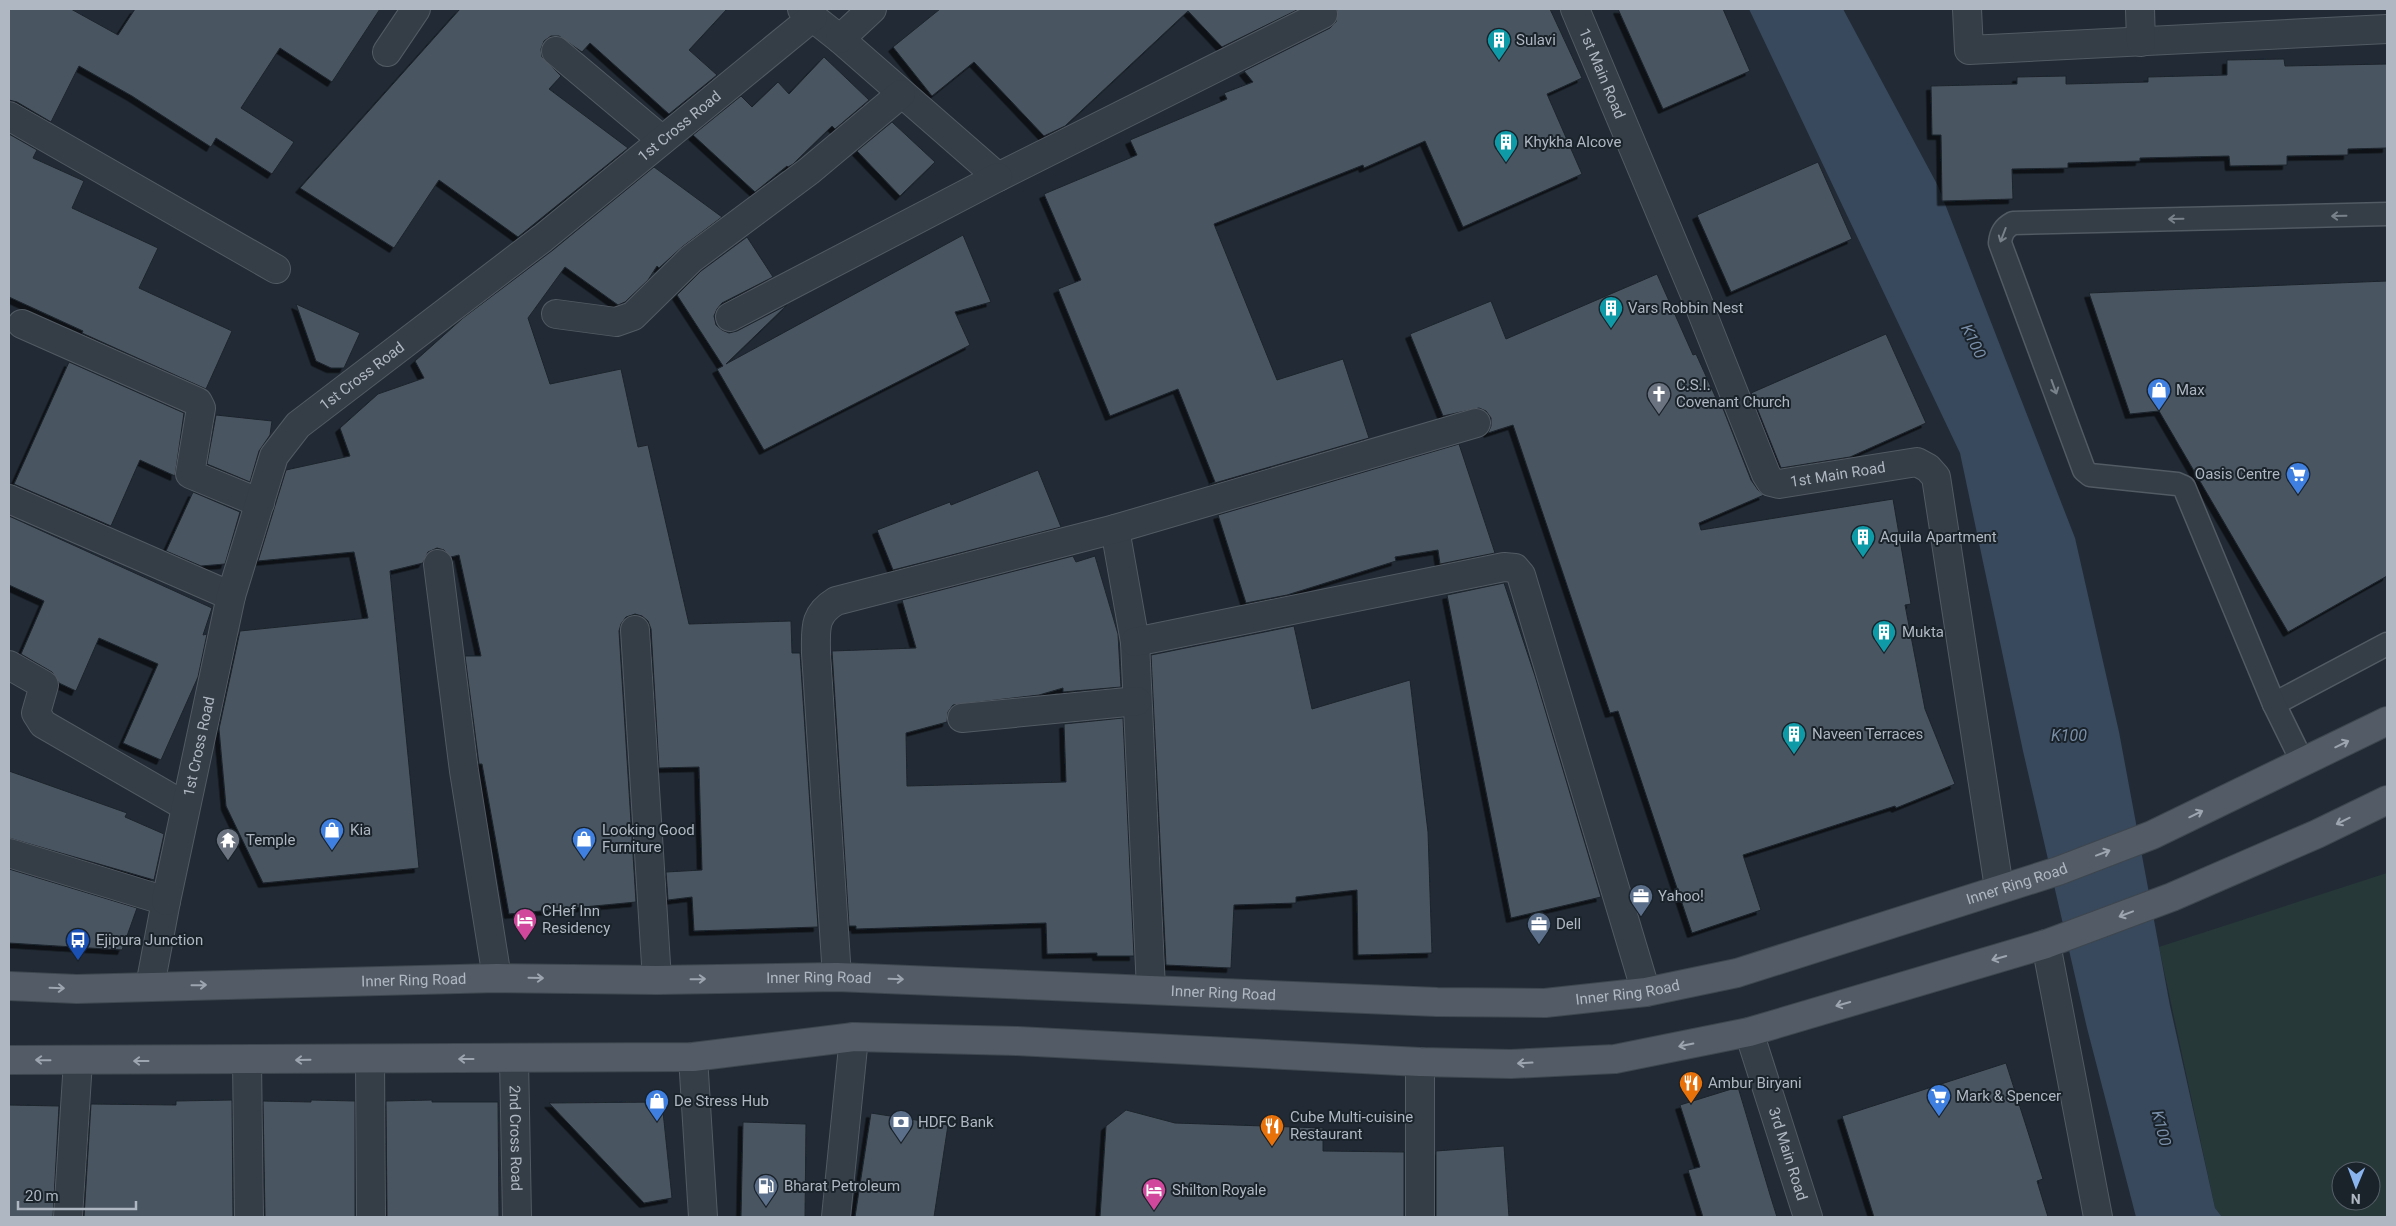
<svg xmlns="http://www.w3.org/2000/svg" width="2396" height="1226" font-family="Roboto,sans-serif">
	<defs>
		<filter id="shadow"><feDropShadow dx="-4.5" dy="4.5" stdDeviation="0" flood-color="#0009"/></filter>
	</defs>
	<rect width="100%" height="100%" fill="#222b35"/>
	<path fill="#263938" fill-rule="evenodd" d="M2387 873V1217H2222L2215 1208 2159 947ZM2341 1171H2371V1201H2341Z"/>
	<polygon fill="#38495d" points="1749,9 1843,9 1938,186 2075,538 2119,732 2170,1006 2215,1208 2222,1217 2136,1217 2087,1028 2023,751 1960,453"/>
	<g fill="#4a5561" stroke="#1c242c" filter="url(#shadow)">
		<polygon points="9,9 71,9 118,35 135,9 380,9 332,82 280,48 241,108 294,142 272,174 216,138 211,147 132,96 79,66 51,122 17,102 9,100"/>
		<polygon points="460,9 727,9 689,50 717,75 669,114 590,43 582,52 559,36 551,36 544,41 541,49 542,57 561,76 549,89 628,148 518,237 439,180 394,248 300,188"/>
		<polygon points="940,9 1299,9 1222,47 1188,11 1065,126 1044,136 974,62 932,96 893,47"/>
		<polygon points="1337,9 1550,9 1582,78 1547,94 1582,174 1463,227 1425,141 1364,168 1363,165 1214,224 1277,380 1343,359 1369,438 1208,485 1215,482 1178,389 1110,416 1058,289 1081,280 1044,194 1137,155 1130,140 1227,99 1224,93 1253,82 1244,71 1330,28 1336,22"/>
		<polygon points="1618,9 1723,9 1750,71 1663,109"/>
		<polygon points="824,57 869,100 835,129 832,126 793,164 788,167 787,166 755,192 693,135 741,96 752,107 778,82 789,94"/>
		<polygon points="2284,59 2285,66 2387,64 2387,148 2348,149 2348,155 2287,156 2287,165 2230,166 2229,156 2140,158 2140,161 2068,163 2068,168 2012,169 2013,199 1942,201 1941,135 1932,135 1931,86 2017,84 2017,77 2066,76 2066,84 2148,82 2148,77 2227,75 2227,60"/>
		<polygon points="892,122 935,162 900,196 857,151"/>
		<polygon points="9,134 37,150 33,158 84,181 72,208 158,248 139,288 232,331 206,389 82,333 83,331 9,297"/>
		<polygon points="1818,162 1852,239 1731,292 1697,215"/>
		<polygon points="654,167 722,217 682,247 659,268 657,266 648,280 625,302 618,305 565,267 528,318 550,384 621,369 638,447 648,445 689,624 791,621 792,653 800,653 818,927 694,931 692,897 668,900 666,872 702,870 699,767 659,768 651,629 648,621 642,616 635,614 626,617 621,624 619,631 636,902 509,914 482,764 479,764 465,656 481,656 459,555 451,557 444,550 437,548 428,552 423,563 390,571 419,868 263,883 226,806 219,729 240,631 368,618 354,552 258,561 286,470 350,456 340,428 378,394 424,378 415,361 463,318 553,250"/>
		<polygon points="963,235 991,302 955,312 970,345 764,450 717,369 723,366 677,295 701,271 747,237 773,277 722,303 717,309 714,316 716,325 722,330 729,333 737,331 787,305 726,364"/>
		<polygon points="1657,274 1693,355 1696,354 1720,407 1722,406 1751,480 1758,490 1764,495 1699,523 1701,530 1893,499 1911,604 1905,605 1925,709 1955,784 1896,808 1895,806 1743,855 1761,910 1692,933 1618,711 1610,713 1513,425 1488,433 1491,426 1491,418 1486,411 1479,408 1443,416 1410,334 1491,301 1506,339"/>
		<polygon points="2387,281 2387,576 2288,632 2159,411 2130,414 2089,293"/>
		<polygon points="296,304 360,333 344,368 331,368 316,361"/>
		<polygon points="1886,334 1926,423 1850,457 1781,468 1751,393"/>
		<polygon points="69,362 184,413 175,476 140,460 111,526 14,484"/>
		<polygon points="216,415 272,421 270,435 259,451 250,482 207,464"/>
		<polygon points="1459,444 1495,553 1440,564 1438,550 1395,557 1396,561 1287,595 1246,603 1218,515"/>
		<polygon points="1038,470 1061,527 893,570 877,530 950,502 951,505"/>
		<polygon points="193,492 240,512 225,564 201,566 166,551"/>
		<polygon points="9,516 212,608 203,635 207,634 198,677 161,760 123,743 158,664 99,638 76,691 59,683 52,672 21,654 44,601 9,585"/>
		<polygon points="1073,556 1076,562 1095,556 1118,634 1121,687 1063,692 1063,688 1039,695 953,705 948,712 947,722 906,733 907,786 1066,782 1064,724 1123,718 1134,956 1097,956 1097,953 1047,954 1046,923 856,929 856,926 849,926 832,651 916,648 902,600"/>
		<polygon points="1504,583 1535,676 1601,897 1511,918 1447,595"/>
		<polygon points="1294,626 1312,709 1410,680 1428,832 1432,953 1358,955 1357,890 1296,897 1296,903 1234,905 1231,968 1166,965 1151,655"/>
		<polygon points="9,771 127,813 125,817 164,834 154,880 9,838"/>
		<polygon points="9,869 137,908 122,950 9,943"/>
		<polygon points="2006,1063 2043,1179 2037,1181 2048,1217 1874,1217 1842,1116"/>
		<polygon points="1738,1087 1771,1198 1777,1217 1703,1217 1688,1170 1700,1167 1680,1105"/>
		<polygon points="232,1100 233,1217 84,1217 91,1104 176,1105 176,1101"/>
		<polygon points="311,1100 355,1101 355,1217 265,1217 263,1101 311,1102"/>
		<polygon points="432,1100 432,1102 498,1102 499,1217 387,1217 386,1101"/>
		<polygon points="662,1102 672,1198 644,1203 549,1103"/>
		<polygon points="9,1105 59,1106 53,1217 9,1217"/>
		<polygon points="1126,1110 1175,1123 1323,1128 1323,1151 1404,1152 1404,1217 1100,1217 1106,1126"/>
		<polygon points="871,1113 948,1125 934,1217 855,1217"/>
		<polygon points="743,1122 806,1124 805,1217 741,1217"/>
		<polygon points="1504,1146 1509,1217 1436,1217 1436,1151"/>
	</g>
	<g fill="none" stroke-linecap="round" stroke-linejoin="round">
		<g stroke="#525a63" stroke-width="25">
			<g id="service">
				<polyline points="2274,704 2387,644"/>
				<path d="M2303 763 2274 704 2184 487 2177 484 2090 475 2084 470 2000 243C2001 233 2004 228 2013 223L2387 214"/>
			</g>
		</g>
		<g stroke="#525a63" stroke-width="30">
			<g id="minor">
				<polyline points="802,9 840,39 998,177 1323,14"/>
				<path id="s1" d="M1575 9 1695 295 1766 474 1771 482 1779 484 1917 462 1928 468 1936 477 1999 888"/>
				<polyline points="1967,9 1969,50 2387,29"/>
				<polyline points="2140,9 2141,42"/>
				<polyline points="840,39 872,9"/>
				<polyline points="556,51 662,140"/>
				<polyline points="387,52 416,9"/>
				<polyline points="9,116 276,269"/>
				<polyline points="556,314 616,322 633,316 691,259 809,171 901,94"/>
				<polyline points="730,317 998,177"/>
				<polyline points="22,324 198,402 201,408 190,474 260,503"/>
				<polyline points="9,499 231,596"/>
				<polyline points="1115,529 1135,642 1151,989"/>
				<polyline points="438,564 464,771 497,978"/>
				<polyline points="635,630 657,980"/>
				<polyline points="1135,642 1504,567 1515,568 1521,575 1646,992"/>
				<polyline points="9,665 44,685 36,713 43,724 185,806"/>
				<polyline points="962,718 1137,701"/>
				<polyline points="9,853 166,901 150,986"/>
				<path id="s2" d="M166 901 231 596 274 456 298 425 543 238 813 17"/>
				<polyline points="2046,944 2098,1217"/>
				<path d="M837 977 816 653C816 629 813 615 836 601L1115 529 1476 423"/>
				<path id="s3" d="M1749 1032 1808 1217"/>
				<polyline points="693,1057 703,1217"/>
				<polyline points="370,1059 371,1217"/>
				<path id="s4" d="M514 1059 517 1217"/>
				<polyline points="247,1061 249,1217"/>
				<polyline points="1420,1062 1420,1217"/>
				<polyline points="68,1217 78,1061"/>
				<polyline points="836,1217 854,1037"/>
			</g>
		</g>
		<g stroke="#3e464f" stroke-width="30">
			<g id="primary">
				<path id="s5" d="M9 986 77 989 497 978 657 980 837 977 1437 1002 1545 1003 1646 992 1737 973 2058 871 2152 835 2387 721"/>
				<polyline points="9,1060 693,1057 854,1037 1017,1041 1420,1062 1511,1064 1615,1059 1749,1032 2046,944 2172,897 2317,834 2387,800"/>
			</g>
		</g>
		<use href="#service" stroke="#353d46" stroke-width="22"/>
		<use href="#minor" stroke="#353d46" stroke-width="28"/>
		<use href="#primary" stroke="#535c66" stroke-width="28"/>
	</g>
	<defs><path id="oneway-shaft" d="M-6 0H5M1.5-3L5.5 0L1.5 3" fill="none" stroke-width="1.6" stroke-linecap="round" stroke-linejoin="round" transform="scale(1.25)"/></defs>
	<g stroke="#78808a">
		<use href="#oneway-shaft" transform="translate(2339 216) rotate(179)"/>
		<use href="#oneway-shaft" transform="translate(2176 219) rotate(179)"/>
		<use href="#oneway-shaft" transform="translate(2003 235) rotate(111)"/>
		<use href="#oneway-shaft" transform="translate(2054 387) rotate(70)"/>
	</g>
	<g stroke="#9da5b0">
		<use href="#oneway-shaft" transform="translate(2342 744) rotate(-26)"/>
		<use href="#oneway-shaft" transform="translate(2196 814) rotate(-26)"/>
		<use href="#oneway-shaft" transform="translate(2343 821) rotate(154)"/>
		<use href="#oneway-shaft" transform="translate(2103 853) rotate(-21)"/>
		<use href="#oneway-shaft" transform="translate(2126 914) rotate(159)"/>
		<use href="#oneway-shaft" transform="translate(1999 958) rotate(164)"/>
		<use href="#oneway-shaft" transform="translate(536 978) rotate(1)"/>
		<use href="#oneway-shaft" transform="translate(698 979) rotate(-1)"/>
		<use href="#oneway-shaft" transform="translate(896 979) rotate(2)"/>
		<use href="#oneway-shaft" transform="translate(199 985) rotate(-1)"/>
		<use href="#oneway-shaft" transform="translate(57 988) rotate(2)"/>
		<use href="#oneway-shaft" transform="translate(1843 1004) rotate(164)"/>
		<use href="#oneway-shaft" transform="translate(1686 1045) rotate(169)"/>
		<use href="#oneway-shaft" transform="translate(466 1059) rotate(-180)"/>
		<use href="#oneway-shaft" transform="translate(43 1060) rotate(-179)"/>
		<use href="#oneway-shaft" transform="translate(303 1060) rotate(179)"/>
		<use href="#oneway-shaft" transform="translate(141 1061) rotate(180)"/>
		<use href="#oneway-shaft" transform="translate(1525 1063) rotate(177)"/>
	</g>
	<defs>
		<g id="building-pin" transform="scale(1.25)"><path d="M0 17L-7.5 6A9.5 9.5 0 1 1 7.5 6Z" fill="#0f9aa8" stroke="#1a222a"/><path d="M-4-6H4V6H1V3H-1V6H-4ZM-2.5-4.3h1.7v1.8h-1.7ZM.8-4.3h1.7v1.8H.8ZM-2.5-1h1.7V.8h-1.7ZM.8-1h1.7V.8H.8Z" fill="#fff"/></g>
		<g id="shop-pin" transform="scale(1.25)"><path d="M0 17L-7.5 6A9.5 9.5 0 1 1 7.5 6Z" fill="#3f7fe0" stroke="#1a222a"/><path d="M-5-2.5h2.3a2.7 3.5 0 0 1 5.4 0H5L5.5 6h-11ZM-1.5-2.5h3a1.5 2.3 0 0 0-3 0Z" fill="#fff"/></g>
		<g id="church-pin" transform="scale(1.25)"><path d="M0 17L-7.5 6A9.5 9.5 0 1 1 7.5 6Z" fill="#6b7280" stroke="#1a222a"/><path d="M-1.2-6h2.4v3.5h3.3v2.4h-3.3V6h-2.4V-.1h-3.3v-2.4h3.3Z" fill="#fff"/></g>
		<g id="supermarket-pin" transform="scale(1.25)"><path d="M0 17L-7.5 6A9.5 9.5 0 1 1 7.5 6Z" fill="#3f7fe0" stroke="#1a222a"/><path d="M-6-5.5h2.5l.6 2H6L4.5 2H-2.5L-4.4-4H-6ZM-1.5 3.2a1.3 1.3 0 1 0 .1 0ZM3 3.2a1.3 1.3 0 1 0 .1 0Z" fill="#fff"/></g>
		<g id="temple-pin" transform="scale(1.25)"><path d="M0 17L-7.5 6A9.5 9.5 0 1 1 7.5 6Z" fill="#6b7280" stroke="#1a222a"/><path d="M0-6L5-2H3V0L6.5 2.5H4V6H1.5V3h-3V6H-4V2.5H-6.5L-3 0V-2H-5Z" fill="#fff"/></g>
		<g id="office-pin" transform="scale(1.25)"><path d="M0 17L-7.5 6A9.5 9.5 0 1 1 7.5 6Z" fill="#5c6f8a" stroke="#1a222a"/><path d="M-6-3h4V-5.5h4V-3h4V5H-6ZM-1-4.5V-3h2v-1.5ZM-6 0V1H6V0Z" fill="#fff"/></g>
		<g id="hotel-pin" transform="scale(1.25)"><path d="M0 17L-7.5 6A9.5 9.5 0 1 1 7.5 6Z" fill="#d1479c" stroke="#1a222a"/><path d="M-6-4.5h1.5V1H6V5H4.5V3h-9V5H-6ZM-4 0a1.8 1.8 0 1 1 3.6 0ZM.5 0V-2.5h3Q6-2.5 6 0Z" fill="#fff"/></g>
		<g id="bus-pin" transform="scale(1.25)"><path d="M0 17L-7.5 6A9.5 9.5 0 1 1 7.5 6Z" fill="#1a4fb4" stroke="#1a222a"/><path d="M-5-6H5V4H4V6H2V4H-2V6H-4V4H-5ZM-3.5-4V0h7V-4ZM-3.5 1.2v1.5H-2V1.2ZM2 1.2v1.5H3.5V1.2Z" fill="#fff"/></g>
		<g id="restaurant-pin" transform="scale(1.25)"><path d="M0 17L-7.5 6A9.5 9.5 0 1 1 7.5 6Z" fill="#e8710a" stroke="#1a222a"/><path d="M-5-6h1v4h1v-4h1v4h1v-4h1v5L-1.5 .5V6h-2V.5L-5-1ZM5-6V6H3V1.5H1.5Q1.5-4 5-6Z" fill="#fff"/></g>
		<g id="bank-pin" transform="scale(1.25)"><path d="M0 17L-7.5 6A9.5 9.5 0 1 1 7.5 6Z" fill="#5c6f8a" stroke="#1a222a"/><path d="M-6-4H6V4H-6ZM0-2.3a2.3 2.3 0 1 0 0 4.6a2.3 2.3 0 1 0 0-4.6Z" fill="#fff"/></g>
		<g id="fuel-pin" transform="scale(1.25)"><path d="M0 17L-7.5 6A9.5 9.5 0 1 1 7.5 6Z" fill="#5c6f8a" stroke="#1a222a"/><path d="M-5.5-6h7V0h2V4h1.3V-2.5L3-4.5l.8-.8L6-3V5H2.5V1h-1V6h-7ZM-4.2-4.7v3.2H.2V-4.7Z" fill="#fff"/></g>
	</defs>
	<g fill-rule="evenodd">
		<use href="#building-pin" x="1499" y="40"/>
		<use href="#building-pin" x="1506" y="142"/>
		<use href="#building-pin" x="1611" y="308"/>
		<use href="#shop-pin" x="2159" y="390"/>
		<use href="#church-pin" x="1659" y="394"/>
		<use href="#supermarket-pin" x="2298" y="474"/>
		<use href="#building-pin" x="1863" y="537"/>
		<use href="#building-pin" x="1884" y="632"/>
		<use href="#building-pin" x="1794" y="734"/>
		<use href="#shop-pin" x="332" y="830"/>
		<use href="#shop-pin" x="584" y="839"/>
		<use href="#temple-pin" x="228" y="840"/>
		<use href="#office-pin" x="1641" y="896"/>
		<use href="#hotel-pin" x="525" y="920"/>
		<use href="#office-pin" x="1539" y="924"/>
		<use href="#bus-pin" x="78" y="940"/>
		<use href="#restaurant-pin" x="1691" y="1083"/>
		<use href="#supermarket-pin" x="1939" y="1096"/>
		<use href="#shop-pin" x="657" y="1101"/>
		<use href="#bank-pin" x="901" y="1122"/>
		<use href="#restaurant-pin" x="1272" y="1126"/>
		<use href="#fuel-pin" x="766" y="1186"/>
		<use href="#hotel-pin" x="1154" y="1190"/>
	</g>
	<g text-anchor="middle" stroke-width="4" stroke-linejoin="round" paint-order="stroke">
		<g font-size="15" fill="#afb7c2" stroke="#1a222a" text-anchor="start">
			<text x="1516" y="45">Sulavi</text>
			<text x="1524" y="147">Khykha Alcove</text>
			<text x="1628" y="313">Vars Robbin Nest</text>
			<text x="1676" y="390">C.S.I.<tspan x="1676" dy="17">Covenant Church</tspan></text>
			<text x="2176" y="395">Max</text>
			<text x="2280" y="479" text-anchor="end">Oasis Centre</text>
			<text x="1880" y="542">Aquila Apartment</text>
			<text x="1902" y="637">Mukta</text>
			<text x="1812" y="739">Naveen Terraces</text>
			<text x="350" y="835">Kia</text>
			<text x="602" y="835">Looking Good<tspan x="602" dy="17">Furniture</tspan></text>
			<text x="246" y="845">Temple</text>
			<text x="1658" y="901">Yahoo!</text>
			<text x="542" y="916">CHef Inn<tspan x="542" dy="17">Residency</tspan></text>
			<text x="1556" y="929">Dell</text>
			<text x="96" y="945">Ejipura Junction</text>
			<text x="1708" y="1088">Ambur Biryani</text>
			<text x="1956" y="1101">Mark &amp; Spencer</text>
			<text x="674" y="1106">De Stress Hub</text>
			<text x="1290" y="1122">Cube Multi-cuisine<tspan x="1290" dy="17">Restaurant</tspan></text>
			<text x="918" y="1127">HDFC Bank</text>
			<text x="784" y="1191">Bharat Petroleum</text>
			<text x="1172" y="1195">Shilton Royale</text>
		</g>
		<g font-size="15" fill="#afb7c2" stroke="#1a222a">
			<text dy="5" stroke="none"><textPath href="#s1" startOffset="70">1st Main Road</textPath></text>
			<text dy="5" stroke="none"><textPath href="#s2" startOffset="982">1st Cross Road</textPath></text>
			<text dy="5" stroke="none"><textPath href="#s2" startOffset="578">1st Cross Road</textPath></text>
			<text dy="5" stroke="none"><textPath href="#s1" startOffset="580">1st Main Road</textPath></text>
			<text dy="5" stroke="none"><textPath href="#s2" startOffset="158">1st Cross Road</textPath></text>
			<text dy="5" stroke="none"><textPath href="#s5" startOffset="2025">Inner Ring Road</textPath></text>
			<text dy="5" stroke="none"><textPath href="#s5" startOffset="810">Inner Ring Road</textPath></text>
			<text dy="5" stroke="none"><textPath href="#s5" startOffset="405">Inner Ring Road</textPath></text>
			<text dy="5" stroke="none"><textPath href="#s5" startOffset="1215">Inner Ring Road</textPath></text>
			<text dy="5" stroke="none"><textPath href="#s5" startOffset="1620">Inner Ring Road</textPath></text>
			<text dy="5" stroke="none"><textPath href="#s4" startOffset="79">2nd Cross Road</textPath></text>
			<text dy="5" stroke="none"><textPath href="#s3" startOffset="128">3rd Main Road</textPath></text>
		</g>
		<g font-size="16" font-style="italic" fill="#7a8fa9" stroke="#1a222a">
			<text transform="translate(1974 341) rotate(64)" y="6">K100</text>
			<text x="2069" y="741">K100</text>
			<text transform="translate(2162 1128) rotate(76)" y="6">K100</text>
		</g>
	</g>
	<rect width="2396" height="1226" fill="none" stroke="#afb7c2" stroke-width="20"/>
	<g transform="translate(2356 1186) rotate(181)"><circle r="24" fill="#1a222a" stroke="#565e67"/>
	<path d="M0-4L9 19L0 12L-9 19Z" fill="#89b4ee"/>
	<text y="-8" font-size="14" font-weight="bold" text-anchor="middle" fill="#afb7c2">N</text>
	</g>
	<path d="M18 1201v8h118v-8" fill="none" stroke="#afb7c2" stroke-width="2.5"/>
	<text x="25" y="1201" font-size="15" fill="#afb7c2" stroke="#1a222a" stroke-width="4" paint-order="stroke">20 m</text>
</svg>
